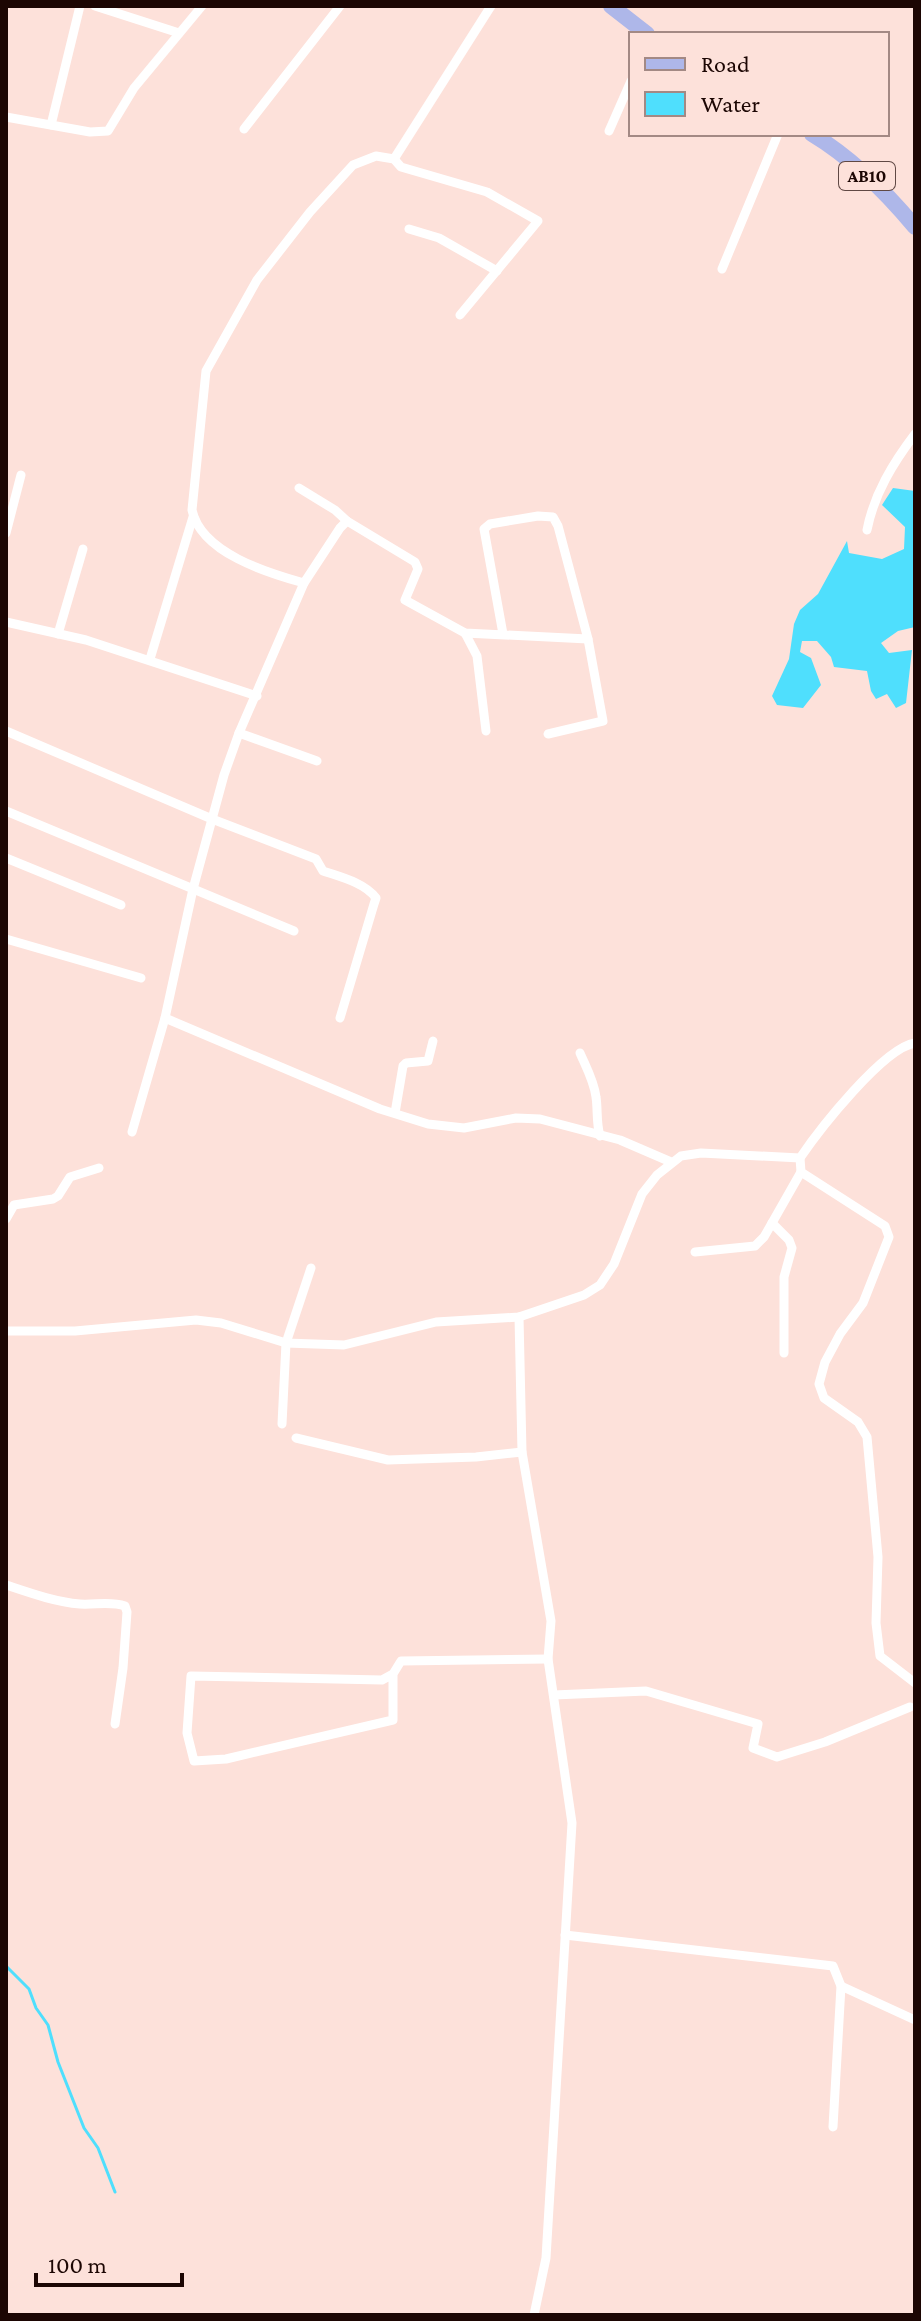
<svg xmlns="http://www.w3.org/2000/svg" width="921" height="2321" font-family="'Crimson Pro',serif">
	<rect width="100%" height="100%" fill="#fde1da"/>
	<polygon fill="#4fdffd" points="893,488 915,491 915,627 898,631 881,643 889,653 912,650 906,703 896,708 887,694 876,699 871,691 867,671 834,667 831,657 817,641 802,641 800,652 811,658 821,685 803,708 777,705 772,696 789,659 794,624 800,610 818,594 847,541 849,553 882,559 904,549 905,527 882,505"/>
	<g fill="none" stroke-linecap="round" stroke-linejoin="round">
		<polyline stroke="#4fdffd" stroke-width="3" points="6,1966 29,1989 36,2008 48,2025 58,2062 84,2128 98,2148 115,2192"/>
		<g stroke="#fff" stroke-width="9">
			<polyline points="95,6 179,33"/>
			<polyline points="6,117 90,132 108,131 134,88 202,6"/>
			<polyline points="51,125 80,6"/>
			<polyline points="244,129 340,6"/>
			<polyline points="609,131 631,81"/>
			<polyline points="394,159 491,6"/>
			<polyline points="409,229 439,238 497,271"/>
			<polyline points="722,269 778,134"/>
			<path d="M460 315 538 221 487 192 401 167 394 159 376 156 353 165 310 212 257 280 206 371 192 510C201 553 268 573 304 583L340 528 347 521 415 562 418 569 405 600 465 633 588 639 558 526 553 517 538 516 490 524 484 529 503 634"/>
			<polyline points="299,488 335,510 347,521"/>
			<path d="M867 530C874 494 893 463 915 434"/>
			<polyline points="6,533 21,475"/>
			<polyline points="6,622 86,640 257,696"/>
			<polyline points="465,633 477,656 486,731"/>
			<polyline points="58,634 83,549"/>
			<polyline points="150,659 193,517"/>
			<path d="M6 731 212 819 316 859 323 871C341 877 365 883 376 898L374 904 340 1018"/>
			<polyline points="239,733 317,761"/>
			<polyline points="548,734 603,721 588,639"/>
			<polyline points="6,811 294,931"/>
			<polyline points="6,858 121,905"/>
			<polyline points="6,939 141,978"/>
			<polyline points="165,1018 380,1109 428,1124 464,1128 516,1118 540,1119 620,1140 671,1162"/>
			<path d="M580 1053C586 1067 594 1081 596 1097 598 1110 596 1122 600 1136"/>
			<polyline points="395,1113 403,1066 406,1063 428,1061 433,1041"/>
			<polyline points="132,1132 165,1018 193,889 224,775 239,733 304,583"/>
			<polyline points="800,1158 801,1172 885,1226 889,1237 863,1303 840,1334 825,1362 819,1384 824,1398 858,1422 867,1437 878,1557 876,1623 880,1656 915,1683"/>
			<polyline points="6,1219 14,1205 53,1199 58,1196 70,1177 99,1168"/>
			<polyline points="772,1223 789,1240 792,1248 784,1277 784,1353"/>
			<polyline points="695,1252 755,1246 764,1237 801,1172"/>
			<polyline points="519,1317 522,1452 551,1621 548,1659 572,1823 546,2258 534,2315"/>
			<path d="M6 1331H75L196 1320 221 1323 286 1343 344 1345 436 1322 519 1317 584 1295 600 1285 614 1264 642 1194 657 1175 681 1156 701 1153 800 1158C819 1130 883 1048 915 1043"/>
			<polyline points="282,1424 286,1343 311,1268"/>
			<polyline points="296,1438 388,1460 476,1457 522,1452"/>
			<path d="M6 1585C30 1593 55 1602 80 1604 95 1605 111 1601 125 1606L127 1612 123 1668 115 1724"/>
			<polyline points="393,1674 393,1720 226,1759 194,1761 187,1733 191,1676 382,1680 393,1674 401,1661 548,1659"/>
			<polyline points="554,1695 646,1691 758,1724 753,1748 777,1757 825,1742 910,1707"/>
			<polyline points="565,1935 833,1966 841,1986 833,2127"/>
			<polyline points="841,1986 915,2020"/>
		</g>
		<g stroke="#aeb7e9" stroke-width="16">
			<polyline points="611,6 647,34"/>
			<path d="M812 134C852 158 885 191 915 227"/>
		</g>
	</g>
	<g text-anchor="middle" stroke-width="7" stroke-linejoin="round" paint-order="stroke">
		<rect fill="#fde1da" stroke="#604844" stroke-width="2" x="839" y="162" width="56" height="28" rx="6"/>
		<g font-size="18" font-weight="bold" fill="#1c0603">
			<text x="867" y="182">AB10</text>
		</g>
	</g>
	<rect width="921" height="2321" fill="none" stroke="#1c0603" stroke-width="16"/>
	<rect x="629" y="32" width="260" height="104" fill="#fde1da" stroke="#a38984" stroke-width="2"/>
	<rect x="645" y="58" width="40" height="12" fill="#aeb7e9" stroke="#a38984" stroke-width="2"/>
	<text x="701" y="72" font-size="24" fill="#1c0603">Road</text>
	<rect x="645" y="92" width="40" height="24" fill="#4fdffd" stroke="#a38984" stroke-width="2"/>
	<text x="701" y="112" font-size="24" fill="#1c0603">Water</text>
	<path d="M36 2273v12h146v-12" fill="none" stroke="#1c0603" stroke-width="4"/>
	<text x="48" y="2273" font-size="24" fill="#1c0603" stroke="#fde1da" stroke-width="6" paint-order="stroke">100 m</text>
</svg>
